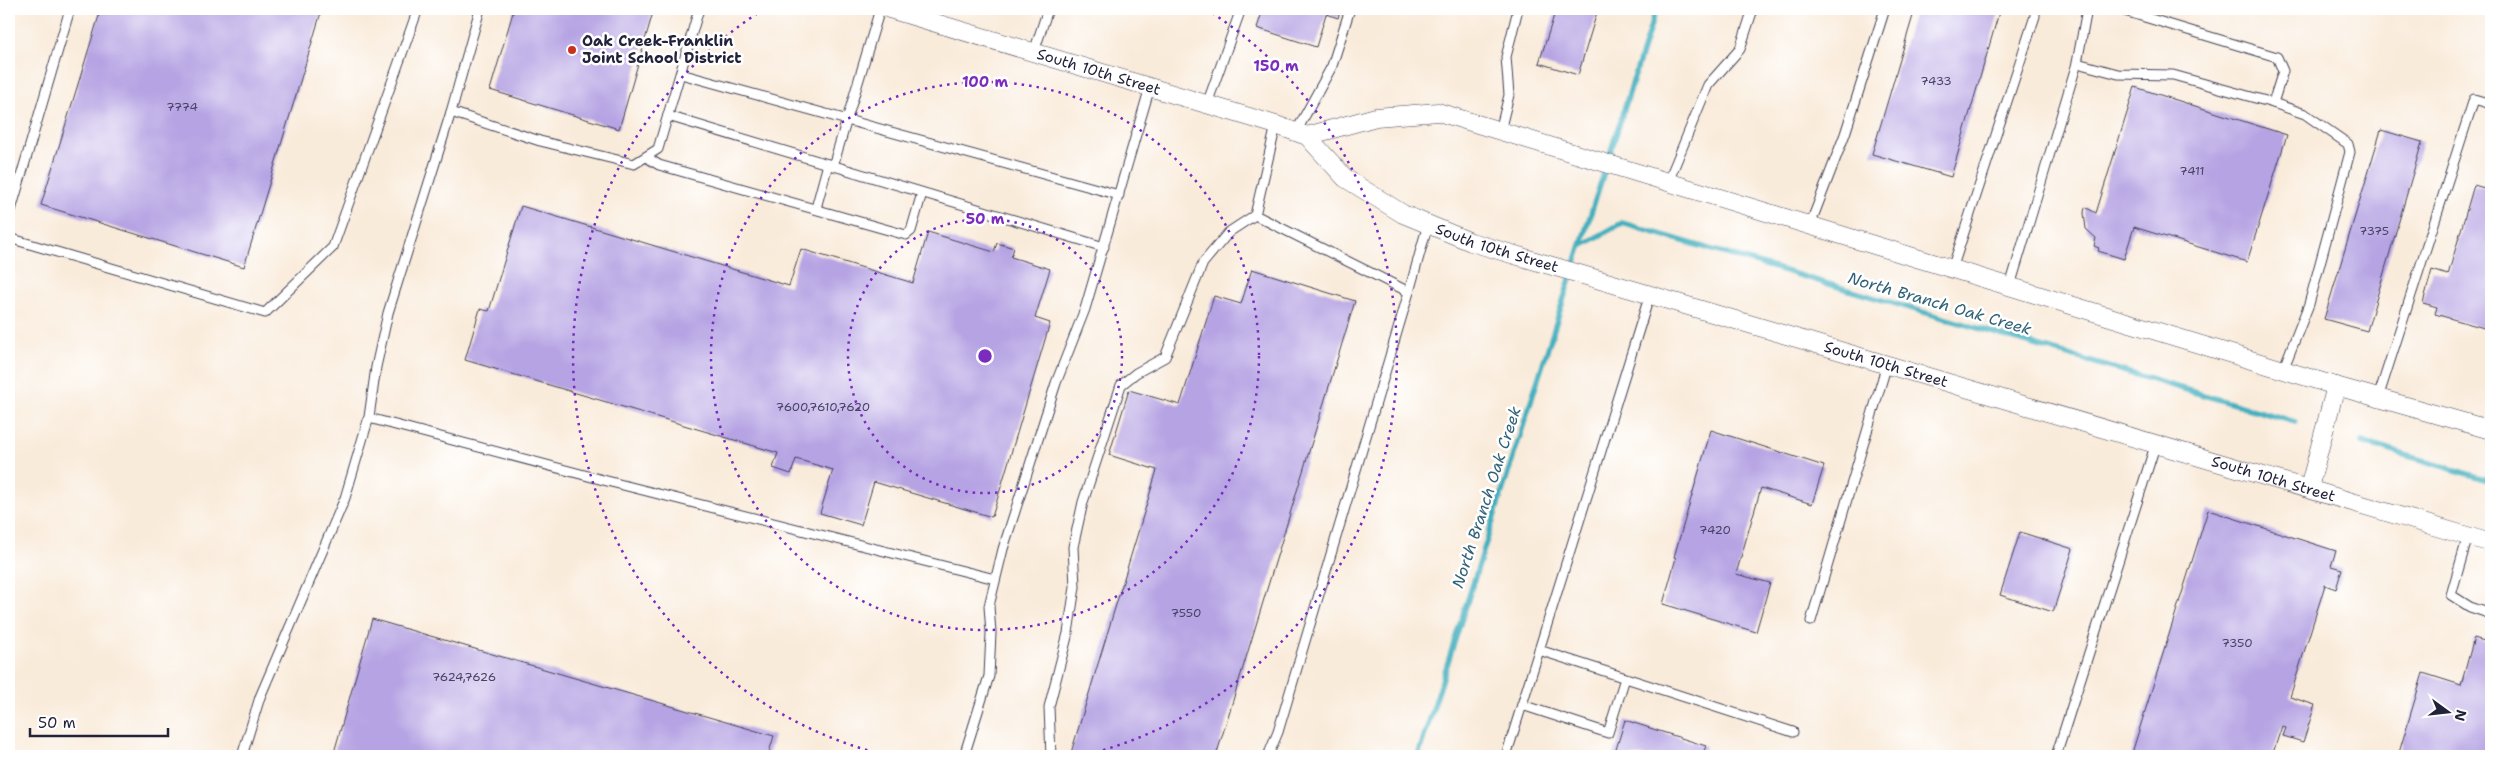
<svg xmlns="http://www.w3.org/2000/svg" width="2500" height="765" font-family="'Shantell Sans',sans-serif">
	<rect width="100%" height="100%" fill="#fff"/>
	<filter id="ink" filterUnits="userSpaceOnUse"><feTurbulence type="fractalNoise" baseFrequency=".02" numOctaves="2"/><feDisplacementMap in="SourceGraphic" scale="10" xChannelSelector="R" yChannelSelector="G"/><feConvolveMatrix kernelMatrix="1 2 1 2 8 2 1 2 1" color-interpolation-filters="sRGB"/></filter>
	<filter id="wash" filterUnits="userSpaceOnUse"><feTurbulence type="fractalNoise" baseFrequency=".0096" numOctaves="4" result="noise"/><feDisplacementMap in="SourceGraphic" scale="20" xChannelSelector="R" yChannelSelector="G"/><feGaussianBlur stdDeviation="1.12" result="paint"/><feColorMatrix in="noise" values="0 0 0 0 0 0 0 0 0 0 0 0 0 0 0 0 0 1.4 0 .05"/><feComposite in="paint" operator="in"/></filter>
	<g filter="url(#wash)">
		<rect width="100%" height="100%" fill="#f9ebda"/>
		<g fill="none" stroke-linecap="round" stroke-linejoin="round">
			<g stroke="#42b0c0" stroke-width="5.5">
				<polyline points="1581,246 1622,223 2295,422"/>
				<polyline points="2362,442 2491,481"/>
				<polyline points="1418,756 1656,9"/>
			</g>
		</g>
		<g id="blocks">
			<g fill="#b5a3e3">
				<polygon points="101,9 322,9 244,267 41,205"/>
				<polygon points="514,9 654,9 619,129 490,90"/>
				<polygon points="1263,9 1341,9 1338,18 1326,14 1316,47 1257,28"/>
				<polygon points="1556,9 1598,9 1578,75 1539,63"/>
				<polygon points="1915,9 2000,9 1951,177 1872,154"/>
				<polygon points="2135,87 2287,135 2247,262 2134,227 2124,259 2098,251 2099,248 2094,246 2096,238 2086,229 2084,213 2085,207 2096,213"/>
				<polygon points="2381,130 2422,142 2367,331 2324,319"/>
				<polygon points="2474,185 2491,190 2491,330 2435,314 2437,307 2423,303 2432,270 2448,275"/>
				<polygon points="521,206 789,286 801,249 913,283 928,232 994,252 997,243 1014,248 1011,257 1050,269 1035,318 1050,323 992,517 874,482 861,525 820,513 833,470 796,459 791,474 773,468 778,453 465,360 480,309 489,311"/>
				<polygon points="1252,269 1355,301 1216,756 1070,756 1157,470 1109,455 1129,390 1180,405 1214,296 1241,304"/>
				<polygon points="1711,430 1824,466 1812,504 1761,488 1736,574 1770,583 1756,632 1663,604 1676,558 1674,557"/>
				<polygon points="2208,510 2336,551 2331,566 2342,569 2336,589 2325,585 2290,697 2315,705 2303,742 2283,736 2286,728 2282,726 2272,756 2131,756"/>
				<polygon points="2020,532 2073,549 2053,612 2000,595"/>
				<polygon points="372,619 774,736 768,756 333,756"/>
				<polygon points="2474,638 2491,643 2491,756 2398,756 2423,673 2461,685"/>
				<polygon points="1625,720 1706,746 1702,756 1614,756"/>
			</g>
		</g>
	</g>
	<g filter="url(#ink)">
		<use href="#blocks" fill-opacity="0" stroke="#424053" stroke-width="1"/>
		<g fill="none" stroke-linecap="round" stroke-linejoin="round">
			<g stroke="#424053" stroke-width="11">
				<g id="service">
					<polyline points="480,9 451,112 540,141 634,164 658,149 699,9"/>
					<polyline points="2118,9 2277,57 2283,71 2273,103"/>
					<polyline points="1034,52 1048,9"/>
					<polyline points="2077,63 2087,9"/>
					<polyline points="681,74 1119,195"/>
					<polyline points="1207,104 1241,9"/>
					<polyline points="668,116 1104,247"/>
					<polyline points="1276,125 1255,215 1409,292 1428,224"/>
					<polyline points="1500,131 1509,95 1506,57 1518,9"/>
					<polyline points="1296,132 1332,66 1350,9"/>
					<polyline points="646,157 659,165 906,235 911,231 922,193"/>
					<polyline points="833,166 880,9"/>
					<polyline points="1668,182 1708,85 1740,49 1753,9"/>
					<polyline points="816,208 828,164"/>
					<polyline points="9,217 70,9"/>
					<polyline points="1810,225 1845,134 1885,9"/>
					<polyline points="9,238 265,313 333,247 418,9"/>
					<polyline points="1952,269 2035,16 2035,9"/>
					<polyline points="2010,286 2077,63 2118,74 2173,75 2273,103 2305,114 2348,144 2350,152 2309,304 2283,370"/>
					<polyline points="2378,398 2474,99 2491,104"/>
					<polyline points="369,418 607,481 995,579"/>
					<polyline points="2468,536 2451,595 2470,607 2491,614"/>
					<polyline points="1811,621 1887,364"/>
					<polyline points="1539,650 1793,732"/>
					<polyline points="1522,705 1608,733 1625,678"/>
					<polyline points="242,756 260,697 345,498 369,417 376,367 388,313 451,112"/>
					<polyline points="964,756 989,676 991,633 989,606 1003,549 1056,383 1085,309 1150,87"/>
					<polyline points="1051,756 1049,707 1068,633 1075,587 1073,547 1083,502 1121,385 1136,373 1165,357 1203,263 1229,232 1255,215"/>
					<polyline points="1268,756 1278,732 1409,292"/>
					<polyline points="1506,756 1650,294"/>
					<polyline points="2056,756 2156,443"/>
				</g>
			</g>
			<g stroke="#424053" stroke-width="19">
				<g id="minor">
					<path id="s1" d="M889 9 1276 125 1307 136 1345 178 1403 214 1471 242 2491 543"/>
					<polyline points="1307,136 1376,117 1438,112 2336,386 2491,430"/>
					<polyline points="2309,488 2336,386"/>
				</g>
			</g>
			<use href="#service" stroke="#fff" stroke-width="9"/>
			<use href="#minor" stroke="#fff" stroke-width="18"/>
		</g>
	</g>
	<g fill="none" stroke="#7b2cbf" stroke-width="2.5" stroke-dasharray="2.5 5">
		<circle cx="985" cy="356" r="137"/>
		<circle cx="985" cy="356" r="274"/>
		<path d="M889 756A411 411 0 0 1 764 9M1206 9A411 411 0 0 1 1081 756"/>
	</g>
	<circle fill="#c8321e" stroke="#fff" stroke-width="2" cx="572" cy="50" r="5"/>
	<g text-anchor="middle" stroke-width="5" stroke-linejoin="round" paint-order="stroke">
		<g font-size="12" fill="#474265">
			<text x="1936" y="85">7433</text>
			<text x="182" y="111">7774</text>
			<text x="2192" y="175">7411</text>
			<text x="2374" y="235">7375</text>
			<text x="823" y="411">7600,7610,7620</text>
			<text x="1715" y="534">7420</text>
			<text x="1186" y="617">7550</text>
			<text x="2237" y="647">7350</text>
			<text x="464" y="681">7624,7626</text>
		</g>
		<g font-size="15" font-weight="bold" fill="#22223b" stroke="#fff" text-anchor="start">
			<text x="582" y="46">Oak Creek-Franklin<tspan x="582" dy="17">Joint School District</tspan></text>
		</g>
		<g font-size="15" fill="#22223b" stroke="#fff">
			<text dy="5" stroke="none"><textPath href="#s1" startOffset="219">South 10th Street</textPath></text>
			<text dy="5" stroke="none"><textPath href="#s1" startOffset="662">South 10th Street</textPath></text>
			<text dy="5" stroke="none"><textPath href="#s1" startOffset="1068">South 10th Street</textPath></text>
			<text dy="5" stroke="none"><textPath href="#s1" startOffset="1472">South 10th Street</textPath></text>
		</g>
		<g font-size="16" font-style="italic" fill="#306277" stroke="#fff">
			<text transform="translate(1940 303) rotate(16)" y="6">North Branch Oak Creek</text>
			<text transform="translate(1486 497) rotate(-72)" y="6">North Branch Oak Creek</text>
		</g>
	</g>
	<circle cx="985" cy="356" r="8" fill="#7b2cbf" stroke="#fff" stroke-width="2.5"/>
	<g font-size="15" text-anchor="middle" font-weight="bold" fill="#7b2cbf" stroke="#fff" stroke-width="5" stroke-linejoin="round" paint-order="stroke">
		<text x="1276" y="71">150 m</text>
		<text x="985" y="87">100 m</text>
		<text x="985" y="224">50 m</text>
	</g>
	<rect width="2500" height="765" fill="none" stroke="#fff" stroke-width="30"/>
	<g transform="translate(2448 712) rotate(105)" stroke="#ffffff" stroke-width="4" paint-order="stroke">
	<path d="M0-4L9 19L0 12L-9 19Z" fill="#22223b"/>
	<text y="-8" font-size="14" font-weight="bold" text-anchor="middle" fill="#22223b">N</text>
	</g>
	<path d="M30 728v8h138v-8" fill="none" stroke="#22223b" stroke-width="2.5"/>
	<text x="38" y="728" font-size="15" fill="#22223b" stroke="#ffffff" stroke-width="4" paint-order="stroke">50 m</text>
</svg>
